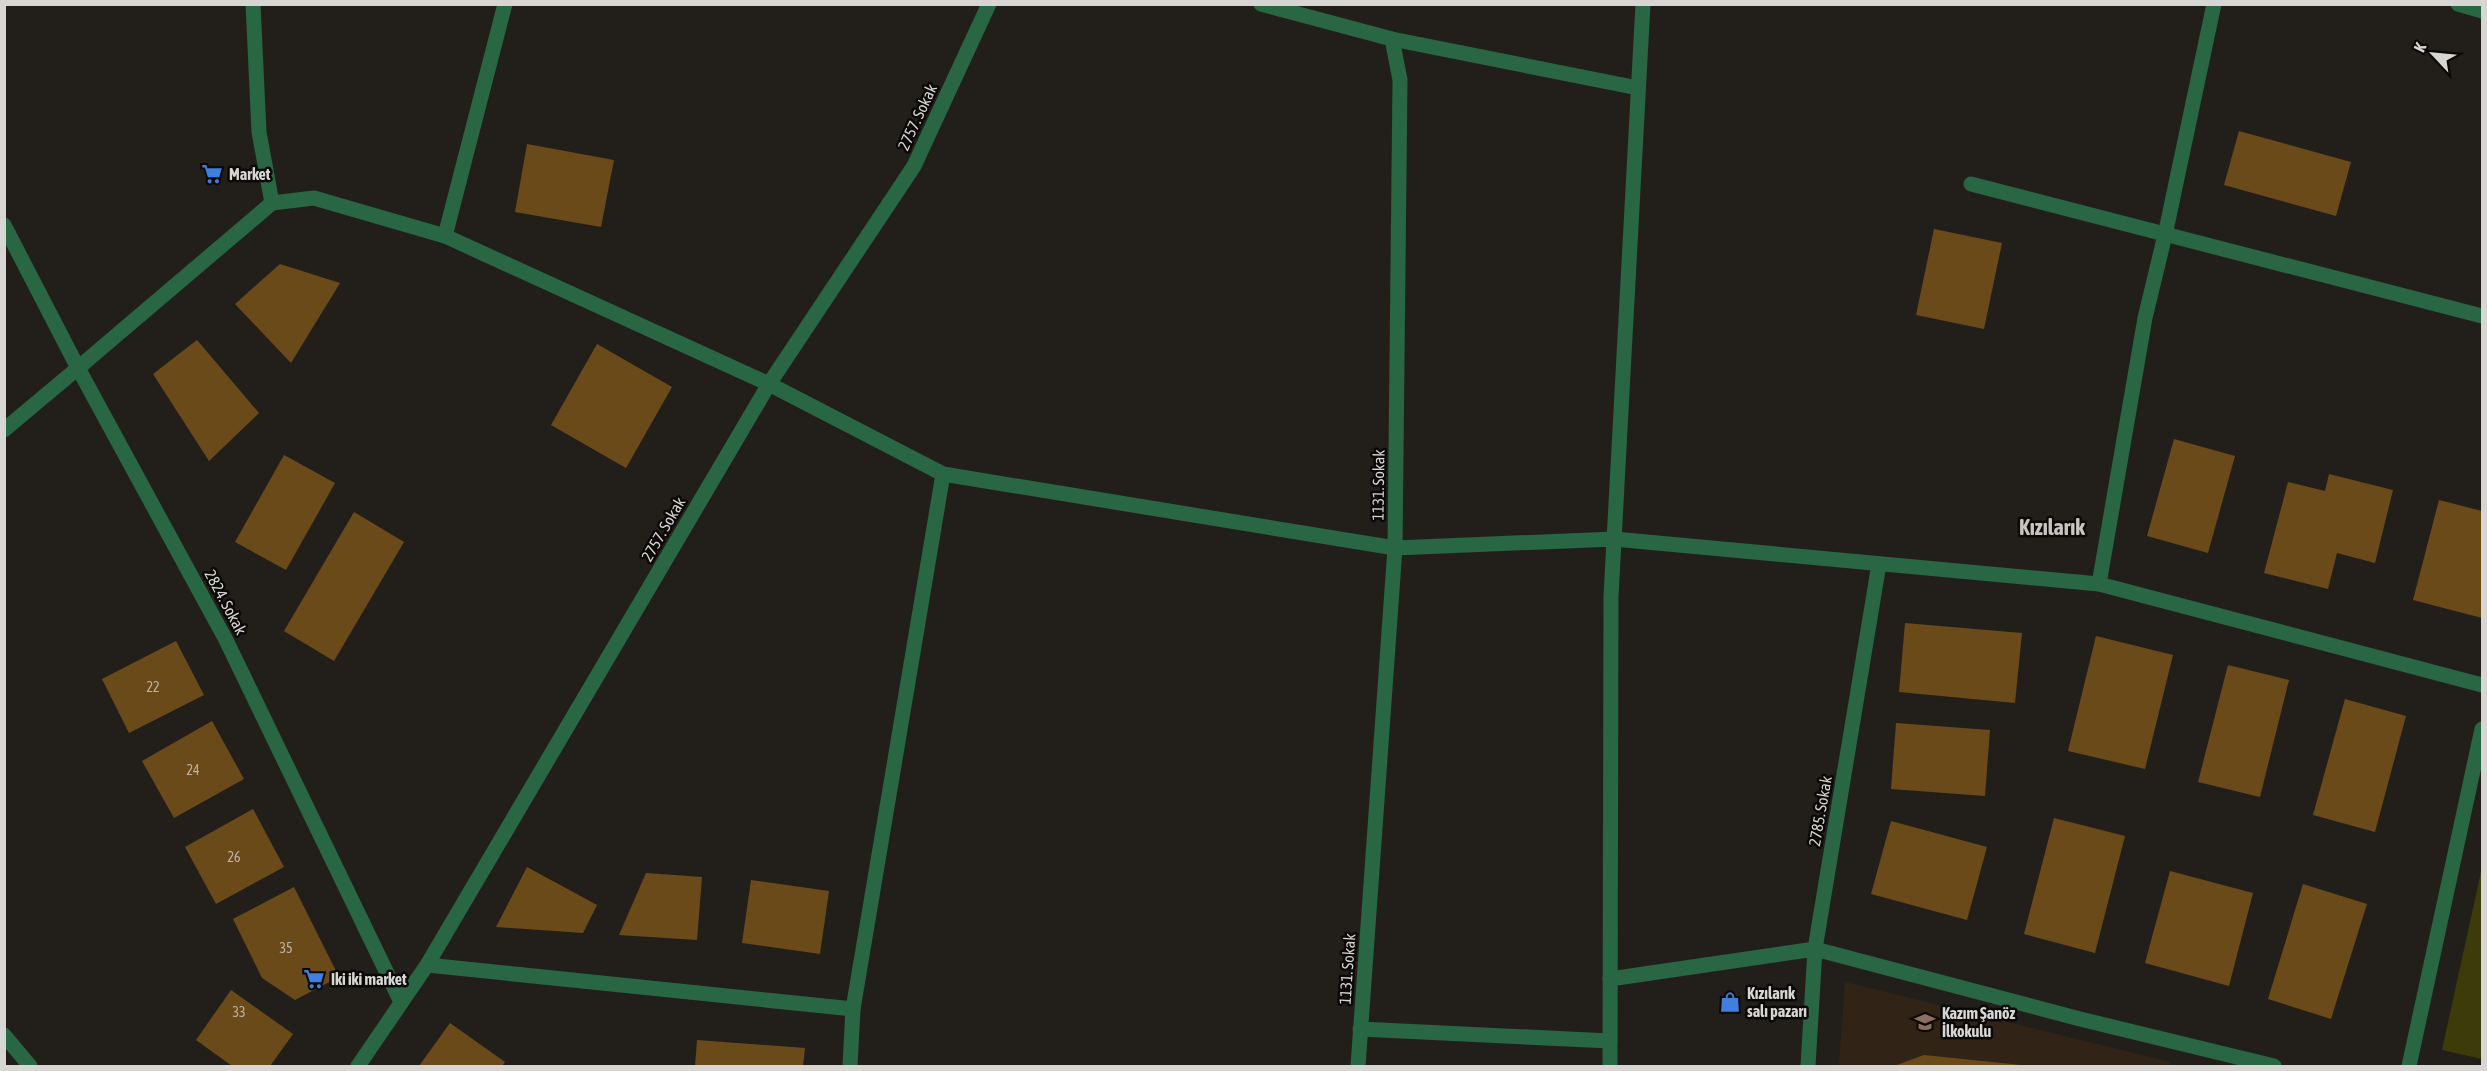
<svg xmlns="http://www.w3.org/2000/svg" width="2487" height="1071" font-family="'Asap Condensed',sans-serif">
	<rect width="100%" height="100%" fill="#221f1b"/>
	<polygon fill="#312416" points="1845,982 2170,1062 2169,1066 1839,1066"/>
	<polygon fill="#3b3c09" points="2482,867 2482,1059 2442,1050"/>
	<g fill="#6b4a1a">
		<polygon points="2239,131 2351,162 2336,216 2224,185"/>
		<polygon points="527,144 614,160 601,227 515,212"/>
		<polygon points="1934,229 2002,243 1984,329 1916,315"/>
		<polygon points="280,264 340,283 291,363 235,304"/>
		<polygon points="197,340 259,413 209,461 153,374"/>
		<polygon points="597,344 672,387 626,468 551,425"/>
		<polygon points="2174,439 2235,456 2208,553 2147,536"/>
		<polygon points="284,455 335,483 286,570 235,542"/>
		<polygon points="2329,474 2393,490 2375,563 2337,553 2328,589 2264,573 2288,482 2325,491"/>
		<polygon points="2439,500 2482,511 2482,618 2413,600"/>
		<polygon points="354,512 404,542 334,661 284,631"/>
		<polygon points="1905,623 2022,633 2015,703 1899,692"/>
		<polygon points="2096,636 2173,655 2145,769 2068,751"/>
		<polygon points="176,641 204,695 129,733 102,679"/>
		<polygon points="2228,665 2289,680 2260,797 2198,782"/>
		<polygon points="2345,699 2406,716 2375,832 2313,815"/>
		<polygon points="212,721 244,779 174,818 142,761"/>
		<polygon points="1896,723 1990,730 1985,796 1891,789"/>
		<polygon points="253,809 284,867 216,904 185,847"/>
		<polygon points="2054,818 2125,836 2095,953 2024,934"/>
		<polygon points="1891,821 1987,847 1967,920 1871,894"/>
		<polygon points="527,867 597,905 583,933 496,927"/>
		<polygon points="2170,871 2253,893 2229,986 2145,963"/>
		<polygon points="646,873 702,877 697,940 619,935"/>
		<polygon points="751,880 829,891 820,954 742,943"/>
		<polygon points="2303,884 2367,904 2331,1019 2268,999"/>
		<polygon points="294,887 339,977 295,1000 262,978 233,919"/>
		<polygon points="231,990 293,1034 270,1066 232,1066 196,1040"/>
		<polygon points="450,1023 505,1062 502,1066 419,1066"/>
		<polygon points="697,1040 805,1048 803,1066 695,1066"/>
		<polygon points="1924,1055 2021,1065 2021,1066 1894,1066"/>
	</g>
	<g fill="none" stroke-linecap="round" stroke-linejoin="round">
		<polyline stroke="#296644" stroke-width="15" points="4,430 78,368"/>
		<g stroke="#296644" stroke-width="15">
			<polyline points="253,4 259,132 272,203"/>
			<polyline points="1261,4 1392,39 1400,80 1395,548 1358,1066"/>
			<polyline points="2458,4 2482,11"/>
			<polyline points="1392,39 1638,88"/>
			<polyline points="1971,184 2482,316"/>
			<polyline points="4,225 78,368 226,640 401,1002"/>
			<polyline points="445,236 505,4"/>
			<polyline points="78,368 272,203 314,198 445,236 769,384 943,474 1395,548 1614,539 2099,584 2482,685"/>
			<polyline points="2099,584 2145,318 2165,235 2214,4"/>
			<polyline points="427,965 853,1009"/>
			<polyline points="1610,979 1815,949 2080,1019 2274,1066"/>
			<polyline points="1360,1029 1610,1041"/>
			<polyline points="4,1035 30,1066"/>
			<polyline points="358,1066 427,965 769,384 914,166 989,4"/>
			<polyline points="850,1066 853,1009 943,474"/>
			<polyline points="1610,1066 1611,596 1643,4"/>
			<polyline points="1808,1066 1815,949 1879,564"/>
			<polyline points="2409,1066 2482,729"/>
		</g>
	</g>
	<defs>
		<g id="supermarket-bare" transform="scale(1.62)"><path d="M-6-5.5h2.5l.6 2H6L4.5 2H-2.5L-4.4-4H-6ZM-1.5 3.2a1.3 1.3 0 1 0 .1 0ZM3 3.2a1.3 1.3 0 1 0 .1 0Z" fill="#3f7fe0" stroke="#0a0907" stroke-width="2.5" paint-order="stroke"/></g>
		<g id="shop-bare" transform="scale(1.62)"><path d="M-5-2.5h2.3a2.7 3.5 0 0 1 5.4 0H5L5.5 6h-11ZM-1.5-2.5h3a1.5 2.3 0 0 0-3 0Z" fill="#3f7fe0" stroke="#0a0907" stroke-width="2.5" paint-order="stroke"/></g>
		<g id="school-bare" transform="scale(1.62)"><path d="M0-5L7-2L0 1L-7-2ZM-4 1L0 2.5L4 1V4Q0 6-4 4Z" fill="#8d6e63" stroke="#0a0907" stroke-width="2.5" paint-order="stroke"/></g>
	</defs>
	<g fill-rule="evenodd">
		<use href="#supermarket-bare" x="212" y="174"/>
		<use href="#supermarket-bare" x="314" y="979"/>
		<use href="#shop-bare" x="1730" y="1002"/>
		<use href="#school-bare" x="1925" y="1022"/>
	</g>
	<g text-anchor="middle" stroke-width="5" stroke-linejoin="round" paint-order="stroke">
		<g font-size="14" fill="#bdb3a5">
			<text x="153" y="692">22</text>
			<text x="193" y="775">24</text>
			<text x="234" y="862">26</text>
			<text x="286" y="953">35</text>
			<text x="239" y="1017">33</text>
		</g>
		<g font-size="16" fill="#d8d6d3" stroke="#0a0907">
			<text transform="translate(917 117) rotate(-65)" y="6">2757. Sokak</text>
			<text transform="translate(1378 485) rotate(-89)" y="6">1131. Sokak</text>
			<text transform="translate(663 529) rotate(-60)" y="6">2757. Sokak</text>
			<text transform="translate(226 602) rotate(62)" y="6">2824. Sokak</text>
			<text transform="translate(1820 811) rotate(-80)" y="6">2785. Sokak</text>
			<text transform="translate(1347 969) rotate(-86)" y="6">1131. Sokak</text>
		</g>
		<g font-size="16" font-weight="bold" fill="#d8d6d3" stroke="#0a0907" text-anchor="start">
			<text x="229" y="180">Market</text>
			<text x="331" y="985">Iki iki market</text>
			<text x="1747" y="999">Kızılarık<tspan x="1747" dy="18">salı pazarı</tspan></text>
			<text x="1942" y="1019">Kazım Şanöz<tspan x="1942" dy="18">İlkokulu</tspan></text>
		</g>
		<g font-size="22" font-weight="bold" fill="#c8c4be" stroke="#0a0907">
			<text x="2052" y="535">Kızılarık</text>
		</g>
	</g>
	<rect width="2487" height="1071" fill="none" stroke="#d8d6d3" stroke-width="12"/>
	<g transform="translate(2433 54) rotate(296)" stroke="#0a0907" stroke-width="4.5" paint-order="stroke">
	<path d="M0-4.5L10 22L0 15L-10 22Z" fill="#d8d6d3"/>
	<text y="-9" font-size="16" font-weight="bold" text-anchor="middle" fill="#d8d6d3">K</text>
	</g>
</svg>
